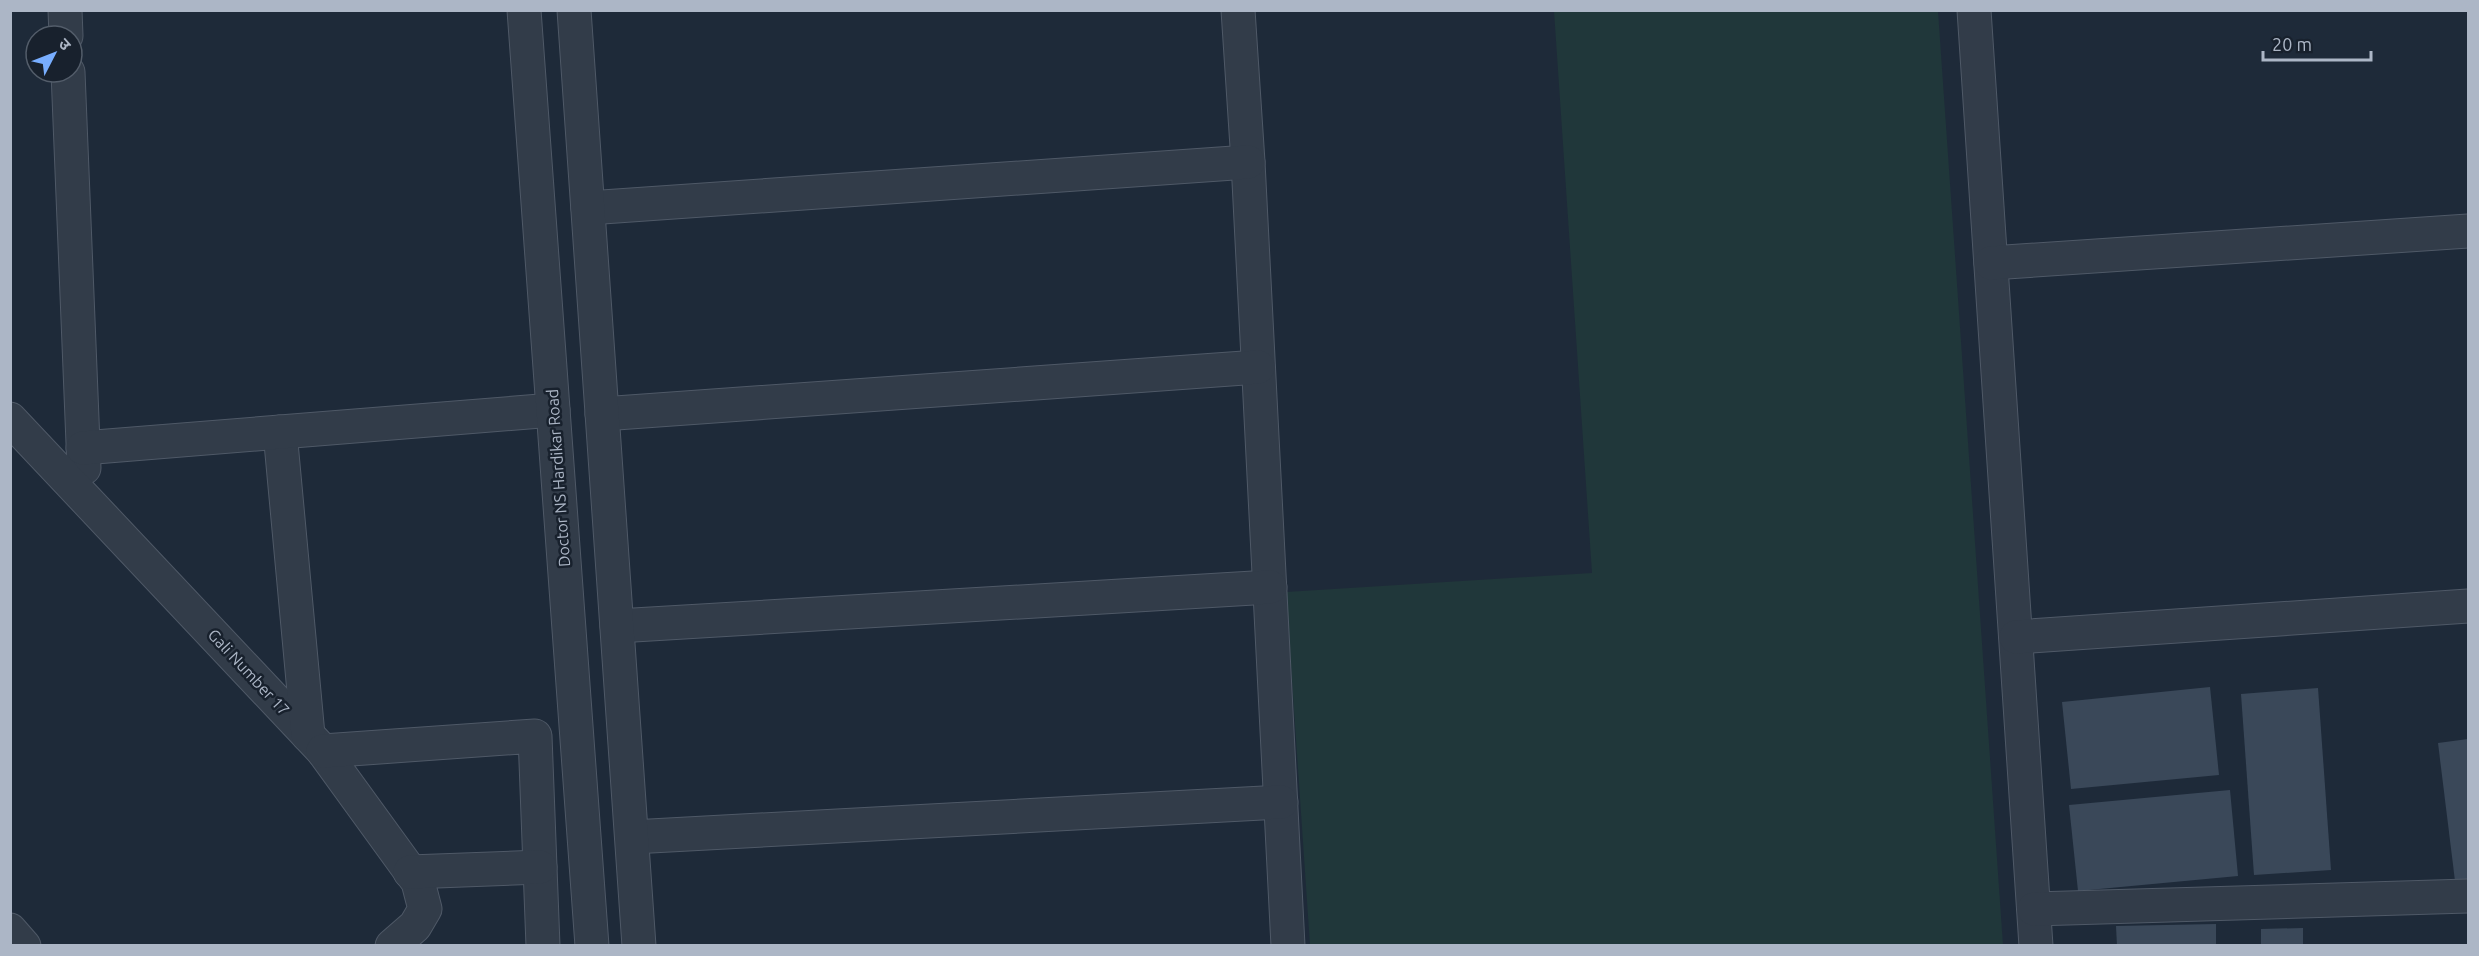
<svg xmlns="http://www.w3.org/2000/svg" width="2479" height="956" font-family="Ubuntu,'Noto Sans Devanagari',sans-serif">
	<rect width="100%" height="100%" fill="#1e2a39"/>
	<polygon fill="#20373a" points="1554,11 1938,11 2003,945 1310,945 1286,592 1592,573"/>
	<g fill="#3a4859">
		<polygon points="2210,687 2219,775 2071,789 2062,702"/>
		<polygon points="2318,688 2331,870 2254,875 2241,694"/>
		<polygon points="2468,739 2468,888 2456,889 2438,743"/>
		<polygon points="2230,790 2238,876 2078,891 2069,805"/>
		<polygon points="2216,924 2216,946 2117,946 2116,926"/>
		<polygon points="2303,928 2303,946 2261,946 2261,929"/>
	</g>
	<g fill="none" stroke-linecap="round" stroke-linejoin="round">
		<g stroke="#4f5967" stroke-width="35">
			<g id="minor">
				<polyline points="65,10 66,36"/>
				<polyline points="1238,10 1248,162 1288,946"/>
				<polyline points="1974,10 2036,946"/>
				<polyline points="68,72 84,468"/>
				<polyline points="588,208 1248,162"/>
				<polyline points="1991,263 2468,231"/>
				<polyline points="602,414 1258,367"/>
				<polyline points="10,419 323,751 418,882 425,909 415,926 392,946"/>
				<polyline points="280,432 308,735"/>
				<polyline points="83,448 553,410"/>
				<polyline points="617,626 1270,587"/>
				<polyline points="2016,637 2468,606"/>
				<polyline points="323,751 535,736 543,946"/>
				<polyline points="632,837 1281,802"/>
				<polyline points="410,872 540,867"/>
				<polyline points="2034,909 2468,896"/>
				<polyline points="10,930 24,946"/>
			</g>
		</g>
		<g stroke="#4f5967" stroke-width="35">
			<g id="tertiary">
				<polyline points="524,10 592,946"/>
				<polyline points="574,10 639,946"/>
			</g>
		</g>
		<use href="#minor" stroke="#323c49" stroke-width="33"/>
		<use href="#tertiary" stroke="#323c49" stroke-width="33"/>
	</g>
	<g text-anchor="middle" stroke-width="5" stroke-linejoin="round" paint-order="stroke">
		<g font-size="16" fill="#acb6c6" stroke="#18212d">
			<text transform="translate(558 478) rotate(-94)" y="6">Doctor NS Hardikar Road</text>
			<text transform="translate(249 672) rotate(47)" y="6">Gali Number 17</text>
		</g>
	</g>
	<rect width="2479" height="956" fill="none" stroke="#acb6c6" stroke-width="24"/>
	<g transform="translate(54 54) rotate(48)"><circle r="28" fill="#18212d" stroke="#535d6a" stroke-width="1.5"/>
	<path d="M0-4.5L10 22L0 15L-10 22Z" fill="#78aeff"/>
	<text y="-9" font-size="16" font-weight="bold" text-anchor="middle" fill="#acb6c6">उ</text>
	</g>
	<path d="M2263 51v9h108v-9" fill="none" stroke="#acb6c6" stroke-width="3"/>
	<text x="2272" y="51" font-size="18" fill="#acb6c6" stroke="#18212d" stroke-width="4.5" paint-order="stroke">20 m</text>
</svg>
